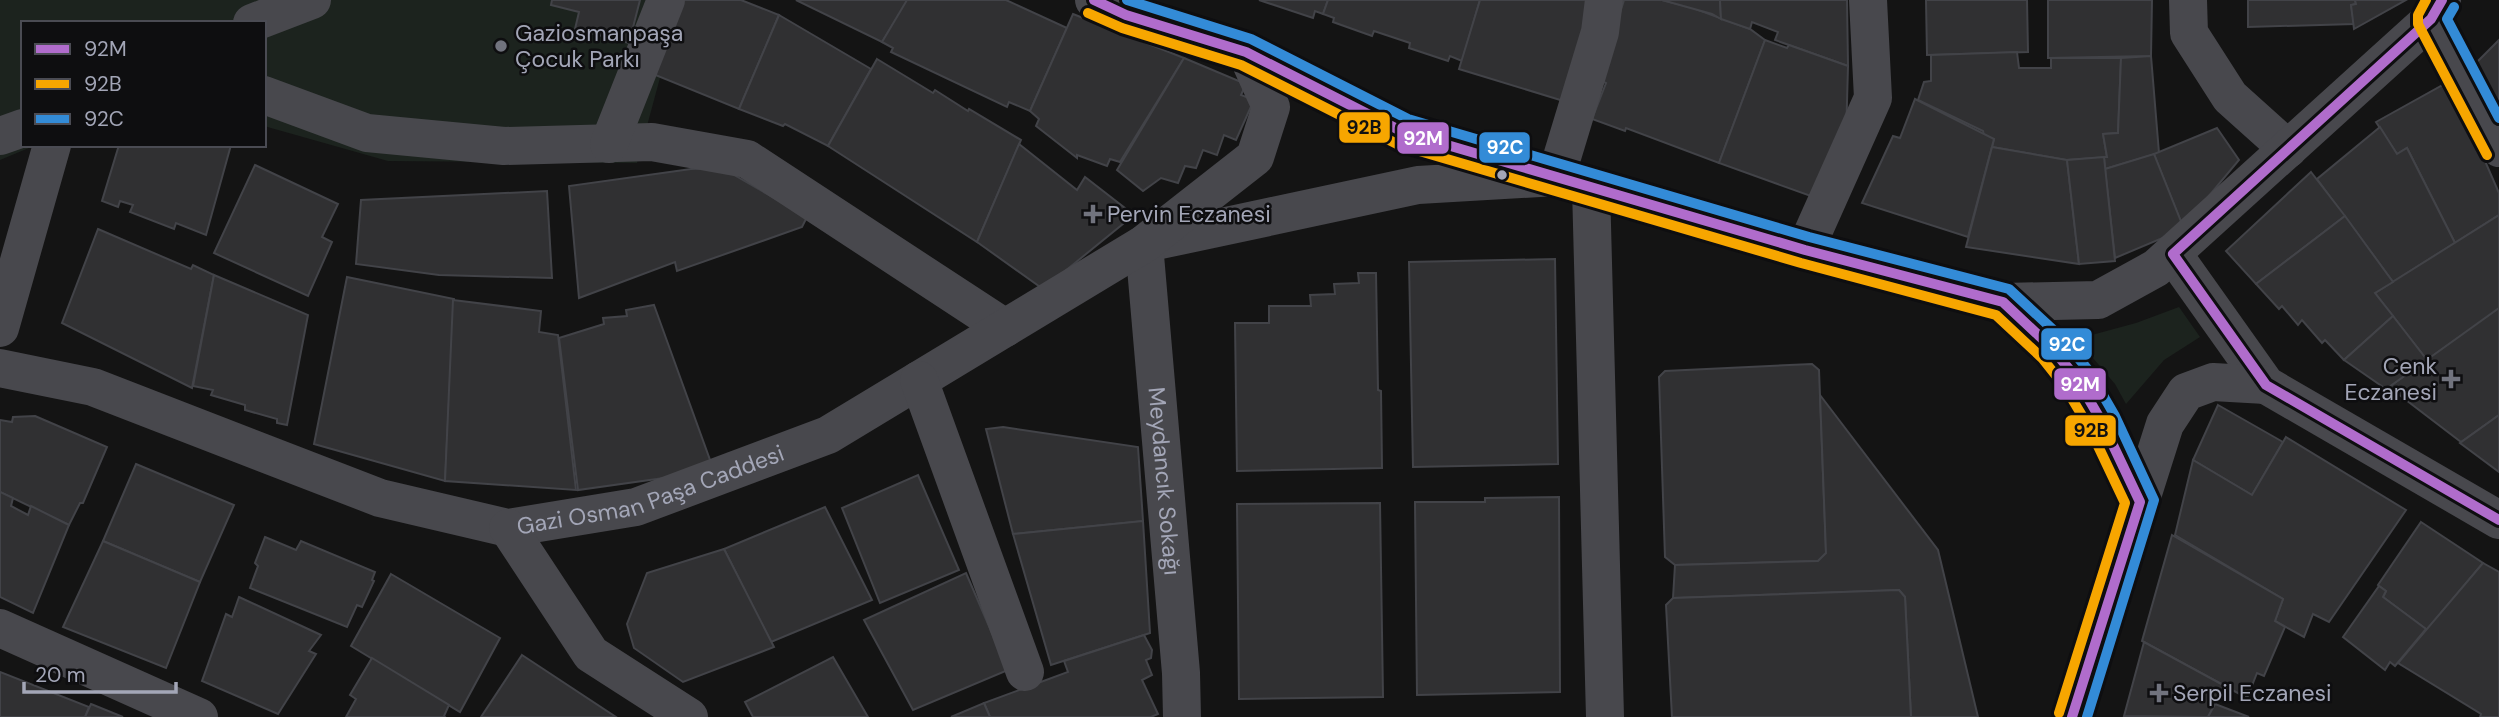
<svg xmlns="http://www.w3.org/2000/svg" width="2499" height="717" font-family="'DM Sans',sans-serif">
	<rect width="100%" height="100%" fill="#141414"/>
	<g fill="#1c231e">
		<polygon points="0,0 681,0 637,163 388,161 264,126 264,23 23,23 23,145 36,145 0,160"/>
		<polygon points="2179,307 2200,337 2164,360 2126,404 2115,384 2077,339 2136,323"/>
	</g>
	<g fill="#303032" stroke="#424348" stroke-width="2">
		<polygon points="552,0 640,0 629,43 575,29 579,12 551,5"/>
		<polygon points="678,0 741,0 779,15 739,109 648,72"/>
		<polygon points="796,0 908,0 882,42"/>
		<polygon points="907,0 1006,0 1067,28 1030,111 1009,102 1007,107 891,52 893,48 882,42"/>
		<polygon points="1259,0 1328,0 1323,14 1315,11 1313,18"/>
		<polygon points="1328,0 1480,0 1462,61 1450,56 1448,61 1409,48 1410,43 1374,31 1372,36 1333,22 1334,18 1323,14"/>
		<polygon points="1480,0 1602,0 1570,103 1459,69"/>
		<polygon points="1624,0 1662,0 1693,8 1750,29 1765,40 1719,163 1626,128 1625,131 1592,119 1606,83 1599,80"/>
		<polygon points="1662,0 1720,0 1721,19 1712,14"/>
		<polygon points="1720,0 1847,0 1848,66 1775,40 1778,32 1752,22 1750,29 1721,19"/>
		<polygon points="1926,0 2027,0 2028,52 1927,55"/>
		<polygon points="2048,0 2152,0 2151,56 2048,58"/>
		<polygon points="2248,0 2355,0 2356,4 2351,5 2354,24 2248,27"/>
		<polygon points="2355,0 2406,0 2354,29 2351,5 2356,4"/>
		<polygon points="1073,14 1184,58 1120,162 1110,159 1107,166 1077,155 1077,158 1036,126 1039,119 1030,111"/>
		<polygon points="779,15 871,69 828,146 785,124 783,126 739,109"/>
		<polygon points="1765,40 1787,48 1789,45 1848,66 1846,138 1822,200 1719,163"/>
		<polygon points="2499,40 2499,123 2469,70"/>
		<polygon points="2017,52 2019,68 2051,68 2051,58 2121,58 2118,133 2103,134 2107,157 2067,160 1992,147 1994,139 1984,135 1983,131 1918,100 1924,82 1931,81 1931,55"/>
		<polygon points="2151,56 2159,153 2105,169 2104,157 2107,157 2103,134 2118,133 2121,58"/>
		<polygon points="1184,58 1246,84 1241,95 1254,100 1236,140 1224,135 1217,155 1203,150 1196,168 1185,166 1178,183 1161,178 1143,191 1117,170"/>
		<polygon points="877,59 933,93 935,90 968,111 969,109 1021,140 977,242 828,146"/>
		<polygon points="2450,81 2499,193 2499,215 2455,243 2407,148 2397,154 2376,122"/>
		<polygon points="1915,99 1994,139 1968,237 1862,203 1893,136 1900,138"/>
		<polygon points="2380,127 2397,154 2407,148 2455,243 2393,282 2317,179"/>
		<polygon points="2217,128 2239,160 2183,227 2154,154"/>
		<polygon points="1019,144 1077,190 1085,177 1134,215 1043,289 977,242"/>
		<polygon points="119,145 231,145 206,235 176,223 174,229 130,212 133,205 120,201 118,207 102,201"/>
		<polygon points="1992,147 2067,160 2079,264 1966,247"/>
		<polygon points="2154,154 2184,229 2115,258 2105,169"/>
		<polygon points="2104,157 2115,261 2079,264 2067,160"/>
		<polygon points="255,165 338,204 322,237 332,242 308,296 214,253"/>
		<polygon points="722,168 807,217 802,227 677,271 675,262 579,298 569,186 691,169"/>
		<polygon points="2311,172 2345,216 2256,284 2226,251"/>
		<polygon points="547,191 552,278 439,275 356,264 361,200"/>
		<polygon points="2499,215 2499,309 2427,360 2375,293"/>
		<polygon points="2345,216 2393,282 2375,293 2393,316 2344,360 2325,340 2322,343 2302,320 2298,325 2282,306 2279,309 2256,284"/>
		<polygon points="98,229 191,269 193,265 214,275 192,388 62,323"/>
		<polygon points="1555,259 1558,464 1413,467 1409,262"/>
		<polygon points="1358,273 1376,273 1378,390 1381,391 1382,468 1237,471 1235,323 1269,323 1269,306 1311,306 1310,295 1335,294 1334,284 1359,283"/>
		<polygon points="214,275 308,315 287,425 277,423 277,419 245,410 245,405 211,395 213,390 193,386"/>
		<polygon points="347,277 454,299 445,481 314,444"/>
		<polygon points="453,300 541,311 539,332 558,335 576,490 445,481"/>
		<polygon points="654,305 714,471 578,490 559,338 604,324 603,318 627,316 626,310"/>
		<polygon points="2499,308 2499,415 2461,442 2389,387"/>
		<polygon points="2393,316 2427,360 2386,389 2344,360"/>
		<polygon points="1812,364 1819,370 1826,553 1818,561 1675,565 1665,557 1659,377 1665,371"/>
		<polygon points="1820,395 1938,550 1978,717 1911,717 1905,597 1899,590 1673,598 1675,565 1818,561 1826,553"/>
		<polygon points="2218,405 2283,442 2252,495 2193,460"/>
		<polygon points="2499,415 2499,472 2460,443"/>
		<polygon points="35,416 107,447 83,503 80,503 69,525 0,492 0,420 12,422 13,417"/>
		<polygon points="1003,427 1138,447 1143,521 1013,534 986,429"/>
		<polygon points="2286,437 2406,510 2329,622 2313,614 2304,637 2275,621 2283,599 2175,535 2193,460 2252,495"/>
		<polygon points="136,464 234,505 200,582 103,541"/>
		<polygon points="918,475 959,570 880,603 842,508"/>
		<polygon points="0,492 13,498 11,506 28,515 31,506 69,525 33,613 0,597"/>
		<polygon points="1559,497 1560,692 1417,695 1415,502 1485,502 1485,498"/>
		<polygon points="1380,503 1383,697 1239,699 1237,504"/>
		<polygon points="825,507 872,600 771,642 724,549"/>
		<polygon points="1143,521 1150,633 1051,665 1013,534"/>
		<polygon points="2421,522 2483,563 2427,630 2383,597 2386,591 2378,585"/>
		<polygon points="2172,535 2283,599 2275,621 2285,627 2264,676 2257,673 2247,698 2142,641"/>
		<polygon points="265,537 296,550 301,541 375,572 372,580 374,581 362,607 357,605 347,627 250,588 258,566 255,563"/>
		<polygon points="103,541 200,582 166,668 63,627"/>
		<polygon points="724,549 774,647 683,682 634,648 627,624 647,573"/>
		<polygon points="2483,563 2499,572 2499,717 2480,717 2481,714 2398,663"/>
		<polygon points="966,573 1008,670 913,710 864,620"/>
		<polygon points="391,574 500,638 460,712 351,646"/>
		<polygon points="2379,586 2386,591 2383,597 2426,629 2395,666 2390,662 2385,670 2343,637"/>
		<polygon points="1899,590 1905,597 1911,717 1672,717 1666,605 1673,598"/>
		<polygon points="239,597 321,635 309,651 316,654 278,714 202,681 226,614 232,617"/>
		<polygon points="1144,635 1152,650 1151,658 1146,660 1152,675 1142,680 1158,714 1151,717 990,717 984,703 1068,672 1064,661"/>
		<polygon points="2144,642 2225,686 2208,717 2124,716"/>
		<polygon points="522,655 616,717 481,717"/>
		<polygon points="833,657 868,717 753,717 745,702"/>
		<polygon points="372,658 449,705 444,716 445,717 346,717 356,699 350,695"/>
		<polygon points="0,672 89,707 85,717 0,717"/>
		<polygon points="984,703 990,717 951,717"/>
		<polygon points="91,704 123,717 85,717"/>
		<polygon points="2215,704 2249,717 2208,717"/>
	</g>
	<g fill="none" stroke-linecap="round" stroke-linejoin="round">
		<g stroke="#48484d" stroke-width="38">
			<polyline points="1094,0 1126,15 1246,52 1403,132 1805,250 2003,302 2052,348 2077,379 2102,422 2140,502"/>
			<polyline points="2188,0 2189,33 2230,97 2288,149"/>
			<polyline points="2431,19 2499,148"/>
			<polyline points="252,23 312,0"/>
			<polyline points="264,95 367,133 504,146 652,142 747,159 1005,328"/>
			<polyline points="0,136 23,128"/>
			<polyline points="609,144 666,0"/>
			<polyline points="1591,187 1605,717"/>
			<polyline points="1156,241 1418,185 1556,177 1600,32 1604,0"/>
			<path id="s1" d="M1144 244 1181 673 1182 717"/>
			<polyline points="1805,250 1873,98 1868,0"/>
			<polyline points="2173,254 2266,385 2499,520"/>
			<polyline points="2003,302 2098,300 2156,268 2431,19 2442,0"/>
			<polyline points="0,328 52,145"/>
			<path id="s2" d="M0 368 93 387 380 498 508 528 636 507 828 435 1144 244 1255 157 1271 107 1246 52"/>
			<polyline points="919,380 1025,672"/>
			<polyline points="508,528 591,654 689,717"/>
			<polyline points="0,628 199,717"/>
			<polyline points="2072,717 2165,424 2186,392 2213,382 2266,385"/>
		</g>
		<g stroke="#0e0e10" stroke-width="16">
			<g id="bus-1">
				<polyline points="1094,0 1126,15 1246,52 1403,132 1805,250 2003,302 2052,348 2077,379 2102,422 2140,502 2072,717"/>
				<polyline points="2442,0 2431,19 2173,254 2266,385 2499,520"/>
			</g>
		</g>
		<g stroke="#0e0e10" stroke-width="16">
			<g id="bus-2">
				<polyline points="2426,0 2418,15 2418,24 2487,155"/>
				<polyline points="1088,13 1122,28 1241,65 1399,145 1801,263 1996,315 2042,358 2065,387 2090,429 2125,503 2059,713"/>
			</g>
		</g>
		<g stroke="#0e0e10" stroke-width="16">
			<g id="bus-3">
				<polyline points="1127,0 1251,39 1408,119 1809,237 2009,289 2062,338 2089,371 2115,416 2154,500 2087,717"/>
				<polyline points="2454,7 2447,19 2499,118"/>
			</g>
		</g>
		<use href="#bus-1" stroke="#b06ccc" stroke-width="10"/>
		<use href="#bus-2" stroke="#f7a600" stroke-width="10"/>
		<use href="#bus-3" stroke="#338bd7" stroke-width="10"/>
	</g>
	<g fill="#71737e" stroke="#0e0e10" stroke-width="2.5">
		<circle cx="501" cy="46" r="7"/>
		<path d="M1089.5 203.5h7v7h7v7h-7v7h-7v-7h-7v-7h7z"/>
		<path d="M2447.5 368.5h7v7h7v7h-7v7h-7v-7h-7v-7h7z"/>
		<path d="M2155.5 682.5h7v7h7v7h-7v7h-7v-7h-7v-7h7z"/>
	</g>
	<circle fill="#a3a6b7" stroke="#0e0e10" stroke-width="2.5" cx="1502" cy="175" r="6"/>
	<g text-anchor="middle" stroke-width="5" stroke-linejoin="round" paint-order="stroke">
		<g font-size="23" fill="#a3a6b7" stroke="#0e0e10" text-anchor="start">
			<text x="515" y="41">Gaziosmanpaşa<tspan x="515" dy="26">Çocuk Parkı</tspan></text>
			<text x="1107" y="222">Pervin Eczanesi</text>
			<text x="2437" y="374" text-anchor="end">Cenk<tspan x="2437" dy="26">Eczanesi</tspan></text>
			<text x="2173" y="701">Serpil Eczanesi</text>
		</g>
		<g font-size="23" fill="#a3a6b7" stroke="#0e0e10">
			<text dy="8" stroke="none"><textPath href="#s1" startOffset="238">Meydancık Sokağı</textPath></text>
			<text dy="8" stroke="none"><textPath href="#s2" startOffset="682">Gazi Osman Paşa Caddesi</textPath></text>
		</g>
	</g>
	<g stroke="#0e0e10" stroke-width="2.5">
		<rect x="1338" y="111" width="53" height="33" rx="7" fill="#f7a600"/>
		<rect x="1396" y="121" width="54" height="34" rx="7" fill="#b06ccc"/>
		<rect x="1478" y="131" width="53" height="33" rx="7" fill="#338bd7"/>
		<rect x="2040" y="327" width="53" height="34" rx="7" fill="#338bd7"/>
		<rect x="2053" y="367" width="54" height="34" rx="7" fill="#b06ccc"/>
		<rect x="2064" y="414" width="53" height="33" rx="7" fill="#f7a600"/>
	</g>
	<g font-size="19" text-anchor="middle" font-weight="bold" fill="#fff">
		<text x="1423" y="145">92M</text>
		<text x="1505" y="154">92C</text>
		<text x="2067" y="351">92C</text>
		<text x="2080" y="391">92M</text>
	</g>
	<g font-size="19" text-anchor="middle" font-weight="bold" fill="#111">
		<text x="1364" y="134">92B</text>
		<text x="2091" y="437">92B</text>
	</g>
	<rect x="21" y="21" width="245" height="126" fill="#0e0e10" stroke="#4a4b53" stroke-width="2"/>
	<rect x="35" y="44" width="35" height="10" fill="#b06ccc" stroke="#4a4b53" stroke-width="2"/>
	<text x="84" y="56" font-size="21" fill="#a3a6b7">92M</text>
	<rect x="35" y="79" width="35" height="10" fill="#f7a600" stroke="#4a4b53" stroke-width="2"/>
	<text x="84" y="91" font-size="21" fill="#a3a6b7">92B</text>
	<rect x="35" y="114" width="35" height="10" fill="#338bd7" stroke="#4a4b53" stroke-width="2"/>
	<text x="84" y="126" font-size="21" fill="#a3a6b7">92C</text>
	<path d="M24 682v10h152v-10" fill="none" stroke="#a3a6b7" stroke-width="3.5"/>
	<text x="35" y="682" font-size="21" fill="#a3a6b7" stroke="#0e0e10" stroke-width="5" paint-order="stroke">20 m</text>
</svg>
